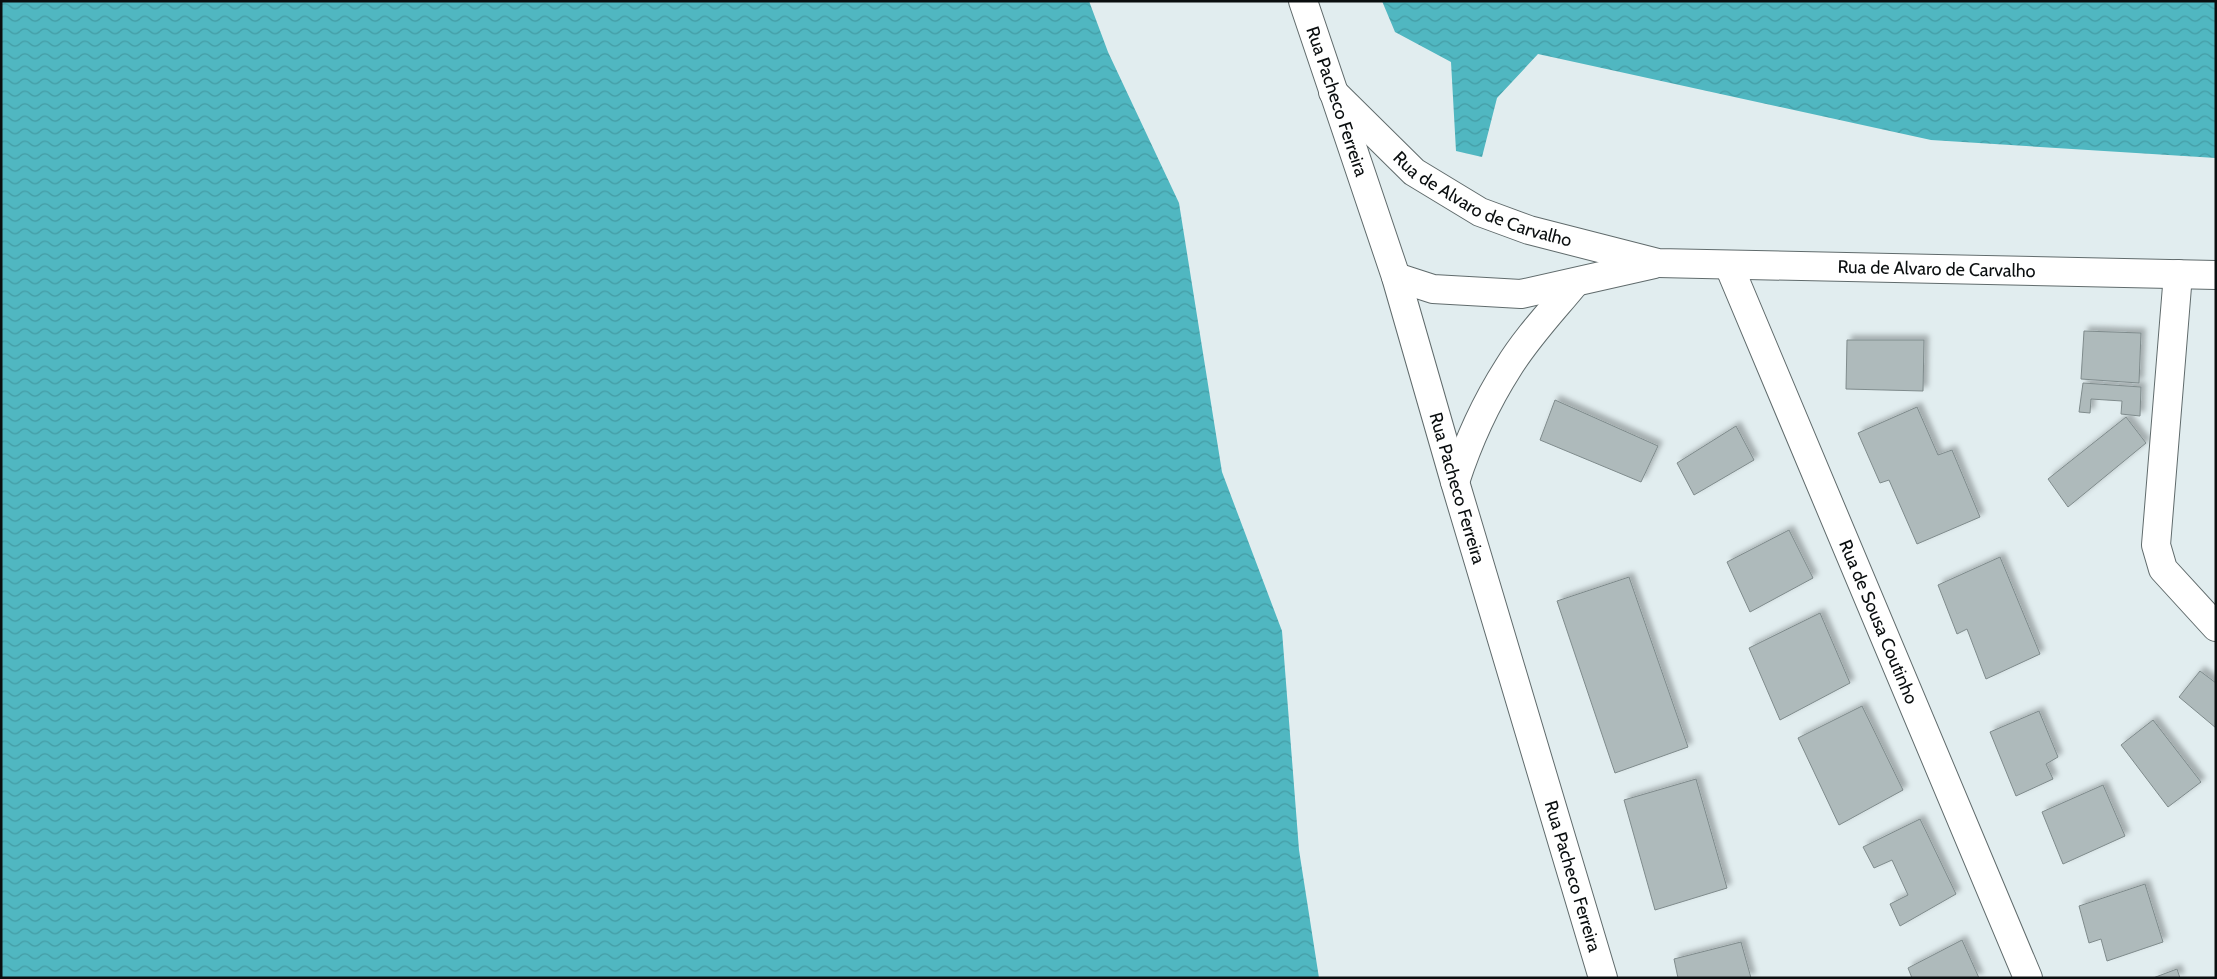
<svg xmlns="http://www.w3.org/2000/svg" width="2217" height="979" font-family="Cabin,sans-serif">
	<defs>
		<pattern id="water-waves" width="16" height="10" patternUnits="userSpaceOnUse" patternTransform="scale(1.25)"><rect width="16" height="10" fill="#50b7c1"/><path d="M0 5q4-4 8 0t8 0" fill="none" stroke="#449ca5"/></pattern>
		<filter id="shadow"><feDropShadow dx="4.5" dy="-4.5" stdDeviation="2.5" flood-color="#0004"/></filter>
	</defs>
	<rect width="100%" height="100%" fill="#e1edef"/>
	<g fill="url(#water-waves)">
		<polygon points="1,1 1089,1 1108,52 1179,203 1222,472 1282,631 1299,850 1319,978 1,978"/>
		<polygon points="1382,1 2216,1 2216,158 1931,140 1538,54 1497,98 1482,157 1456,151 1451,62 1395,32"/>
	</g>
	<g fill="#aebabb" stroke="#7f8b8c" filter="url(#shadow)">
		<polygon points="2084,331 2141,333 2139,383 2081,379"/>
		<polygon points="1847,340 1924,340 1923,391 1846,389"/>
		<polygon points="2083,383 2141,387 2140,416 2121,414 2122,401 2091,399 2090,413 2079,412"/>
		<polygon points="1555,400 1658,446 1641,482 1540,440"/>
		<polygon points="1917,407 1938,455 1952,450 1980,517 1917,544 1889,480 1880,483 1858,433"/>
		<polygon points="2126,417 2146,443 2068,507 2048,479"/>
		<polygon points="1736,426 1754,460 1694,495 1677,463"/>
		<polygon points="1789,530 1813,578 1750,612 1727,562"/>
		<polygon points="2000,557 2040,654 1986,679 1967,629 1957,634 1938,585"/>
		<polygon points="1629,577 1688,747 1615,773 1557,601"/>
		<polygon points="1820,613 1850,683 1780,720 1749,648"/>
		<polygon points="2200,671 2216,683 2216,728 2179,697"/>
		<polygon points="1862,706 1903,790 1839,825 1798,738"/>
		<polygon points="2039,711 2058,757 2046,764 2053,779 2016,796 1990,732"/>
		<polygon points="2153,720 2201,782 2168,807 2121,745"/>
		<polygon points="1696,779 1727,888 1655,910 1624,800"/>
		<polygon points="2103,785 2125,836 2063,864 2042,812"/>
		<polygon points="1920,819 1956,894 1900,926 1890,904 1908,895 1892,860 1874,868 1863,847"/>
		<polygon points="2145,884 2163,942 2107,961 2101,939 2089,943 2079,906"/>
		<polygon points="1962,940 1979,978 1912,978 1908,968"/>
		<polygon points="1741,942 1751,978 1678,978 1674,959"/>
		<polygon points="2177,969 2180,978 2153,978"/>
	</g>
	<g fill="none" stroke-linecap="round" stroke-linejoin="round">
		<g stroke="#606b6c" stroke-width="30">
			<g id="minor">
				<path id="s1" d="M1333 92 1414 172 1480 212 1529 230 1658 263 2216 275"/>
				<path id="s2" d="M1729 266 2028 978"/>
				<polyline points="2178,274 2156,545 2163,569 2216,627"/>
				<polyline points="1396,277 1433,289 1521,294 1654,264"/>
			</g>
		</g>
		<g stroke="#606b6c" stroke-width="30">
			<g id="tertiary">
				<path id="s3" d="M1303 1 1396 277 1455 482 1603 978"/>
				<path d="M1455 482C1468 442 1485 404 1508 368 1527 337 1552 311 1575 283"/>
			</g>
		</g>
		<use href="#minor" stroke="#fff" stroke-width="28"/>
		<use href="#tertiary" stroke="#fff" stroke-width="28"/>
	</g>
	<g text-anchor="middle" stroke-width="5" stroke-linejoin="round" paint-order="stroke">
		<g font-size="18" fill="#0a0e0f" stroke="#e1edef">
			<text dy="6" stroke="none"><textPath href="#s3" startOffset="106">Rua Pacheco Ferreira</textPath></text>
			<text dy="6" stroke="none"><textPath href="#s1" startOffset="188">Rua de Alvaro de Carvalho</textPath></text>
			<text dy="6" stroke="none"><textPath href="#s1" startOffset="655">Rua de Alvaro de Carvalho</textPath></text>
			<text dy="6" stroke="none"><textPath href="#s3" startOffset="511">Rua Pacheco Ferreira</textPath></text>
			<text dy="6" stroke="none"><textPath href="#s2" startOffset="386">Rua de Sousa Coutinho</textPath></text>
			<text dy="6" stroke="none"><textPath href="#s3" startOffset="916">Rua Pacheco Ferreira</textPath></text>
		</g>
	</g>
	<rect width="2217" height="979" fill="none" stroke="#0a0e0f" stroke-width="5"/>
</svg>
